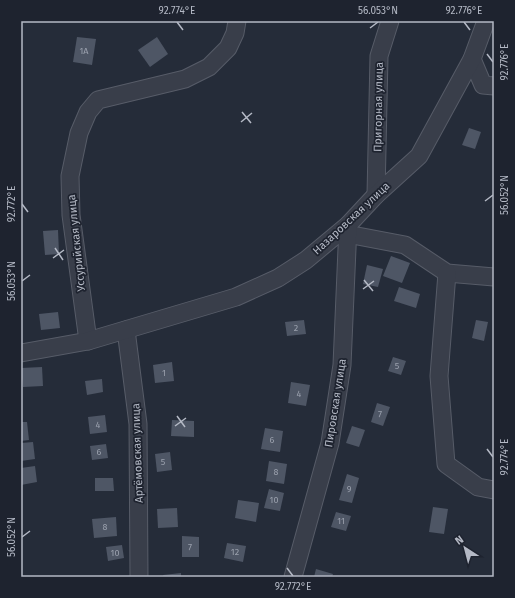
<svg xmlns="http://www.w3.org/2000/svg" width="515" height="598" font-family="'Fira Sans',sans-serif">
	<rect width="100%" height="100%" fill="#252c39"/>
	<g fill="#4e5665">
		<polygon points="77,37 96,39 92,65 73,62"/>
		<polygon points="157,37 168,54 150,67 138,50"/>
		<polygon points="469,128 481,132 475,149 462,145"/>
		<polygon points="58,230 59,254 45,255 43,231"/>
		<polygon points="391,256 410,263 402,283 383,276"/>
		<polygon points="367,265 383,269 378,287 363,284"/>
		<polygon points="399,287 420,294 416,308 394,301"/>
		<polygon points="58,312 60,328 41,330 39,314"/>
		<polygon points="304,320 306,334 287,336 285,322"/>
		<polygon points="476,320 488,322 484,341 472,338"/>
		<polygon points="393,357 406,361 401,375 388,371"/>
		<polygon points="172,362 174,381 155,383 153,365"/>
		<polygon points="42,367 43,386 23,387 21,368"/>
		<polygon points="102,379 103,392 87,395 85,381"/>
		<polygon points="291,382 310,385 306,406 288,403"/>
		<polygon points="377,403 390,407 383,426 371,422"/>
		<polygon points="105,415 107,432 90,434 88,417"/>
		<polygon points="172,420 194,421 194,437 171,436"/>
		<polygon points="21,422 27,422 29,440 21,441"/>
		<polygon points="352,426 365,430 359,447 346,443"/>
		<polygon points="265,428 283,431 280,452 261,449"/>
		<polygon points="33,442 35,459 21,461 21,443"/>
		<polygon points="106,444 108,458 92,460 90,446"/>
		<polygon points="170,452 172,470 157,472 155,454"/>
		<polygon points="269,461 287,464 284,484 266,481"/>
		<polygon points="35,466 37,482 21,485 21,468"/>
		<polygon points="347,474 359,478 352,503 339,500"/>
		<polygon points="95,478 113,478 114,491 95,491"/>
		<polygon points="269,489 284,493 280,511 264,508"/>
		<polygon points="238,500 259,503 256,522 235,518"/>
		<polygon points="433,507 448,509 444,534 429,532"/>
		<polygon points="177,508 178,527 158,528 157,509"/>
		<polygon points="336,512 351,516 346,531 331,527"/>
		<polygon points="116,517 117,536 94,538 92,519"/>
		<polygon points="182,536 199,537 199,557 182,557"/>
		<polygon points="227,543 246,546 243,562 224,558"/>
		<polygon points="122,545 124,558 108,561 106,547"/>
		<polygon points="316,569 333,574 332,577 314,577"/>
		<polygon points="181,573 181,577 164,577 163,575"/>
	</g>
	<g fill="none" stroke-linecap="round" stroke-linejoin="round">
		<g stroke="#575c68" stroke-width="19">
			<g id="minor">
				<polyline points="472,59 483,85 494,86"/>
				<polyline points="376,195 379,56 390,21"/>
				<polyline points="347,234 405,245 447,273 494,277"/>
				<polyline points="447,273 439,376 446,464 478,487 494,490"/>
				<polyline points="126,330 138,424 139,577"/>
				<polyline points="88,341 71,215 70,176 79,133 88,112 98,100 185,79 209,67 228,48 235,33 237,21"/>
				<polyline points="21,353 88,341 236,297 278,278 306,260 348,225 376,195 419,156 472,59 486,21"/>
				<polyline points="293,577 330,443 342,365 348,225"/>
			</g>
		</g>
		<use href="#minor" stroke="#393e4a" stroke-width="17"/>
	</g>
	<path fill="none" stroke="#b4b9c5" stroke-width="1.5" d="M177 22 183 30M464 22 470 30M370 28 378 22M487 54 493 62M242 112 251 123M241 122 252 113M485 201 493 195M22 204 28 212M55 248 63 260M53 258 64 250M364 280 373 291M22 281 30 275M363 289 374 281M177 416 185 427M175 426 186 418M487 449 493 457M22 537 30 531M287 568 293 576"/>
	<g text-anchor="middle" stroke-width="3.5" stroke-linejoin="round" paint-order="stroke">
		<g font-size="9" fill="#9aa0ad">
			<text x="84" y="54">1А</text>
			<text x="296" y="331">2</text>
			<text x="397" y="369">5</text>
			<text x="164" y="376">1</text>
			<text x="299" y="397">4</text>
			<text x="380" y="417">7</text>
			<text x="98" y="428">4</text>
			<text x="272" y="443">6</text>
			<text x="99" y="455">6</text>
			<text x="163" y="465">5</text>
			<text x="276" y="475">8</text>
			<text x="349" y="492">9</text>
			<text x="274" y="503">10</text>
			<text x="341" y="524">11</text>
			<text x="105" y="530">8</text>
			<text x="190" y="550">7</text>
			<text x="235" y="555">12</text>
			<text x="115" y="556">10</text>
		</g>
		<g font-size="11" fill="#b4b9c5" stroke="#1e232f">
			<text transform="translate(378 107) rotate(-89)" y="4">Пригорная улица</text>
			<text transform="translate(351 218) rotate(-43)" y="4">Назаровская улица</text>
			<text transform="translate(76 243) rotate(-96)" y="4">Уссурийская улица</text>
			<text transform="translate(335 403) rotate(-81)" y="4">Пировская улица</text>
			<text transform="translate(137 453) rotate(-92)" y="4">Артёмовская улица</text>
		</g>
	</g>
	<rect width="515" height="598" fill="none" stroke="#1e232f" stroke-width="44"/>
	<g transform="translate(465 548) rotate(324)" stroke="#1e232f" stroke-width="3" paint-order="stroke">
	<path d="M0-3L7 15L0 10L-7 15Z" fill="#b4b9c5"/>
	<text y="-6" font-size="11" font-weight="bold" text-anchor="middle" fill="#b4b9c5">N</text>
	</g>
	<rect x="22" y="22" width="471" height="554" fill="none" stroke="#b4b9c5" stroke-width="1.5"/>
	<g font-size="10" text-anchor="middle" fill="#b4b9c5">
		<text x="177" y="14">92.774°E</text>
		<text x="378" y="14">56.053°N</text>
		<text x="464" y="14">92.776°E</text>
		<text transform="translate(504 62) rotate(-90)" y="4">92.776°E</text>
		<text transform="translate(504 195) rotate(-90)" y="4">56.052°N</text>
		<text transform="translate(11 204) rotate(-90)" y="4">92.772°E</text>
		<text transform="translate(11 281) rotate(-90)" y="4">56.053°N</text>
		<text transform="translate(504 457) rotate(-90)" y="4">92.774°E</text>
		<text transform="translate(11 537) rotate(-90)" y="4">56.052°N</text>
		<text x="293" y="590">92.772°E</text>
	</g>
</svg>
